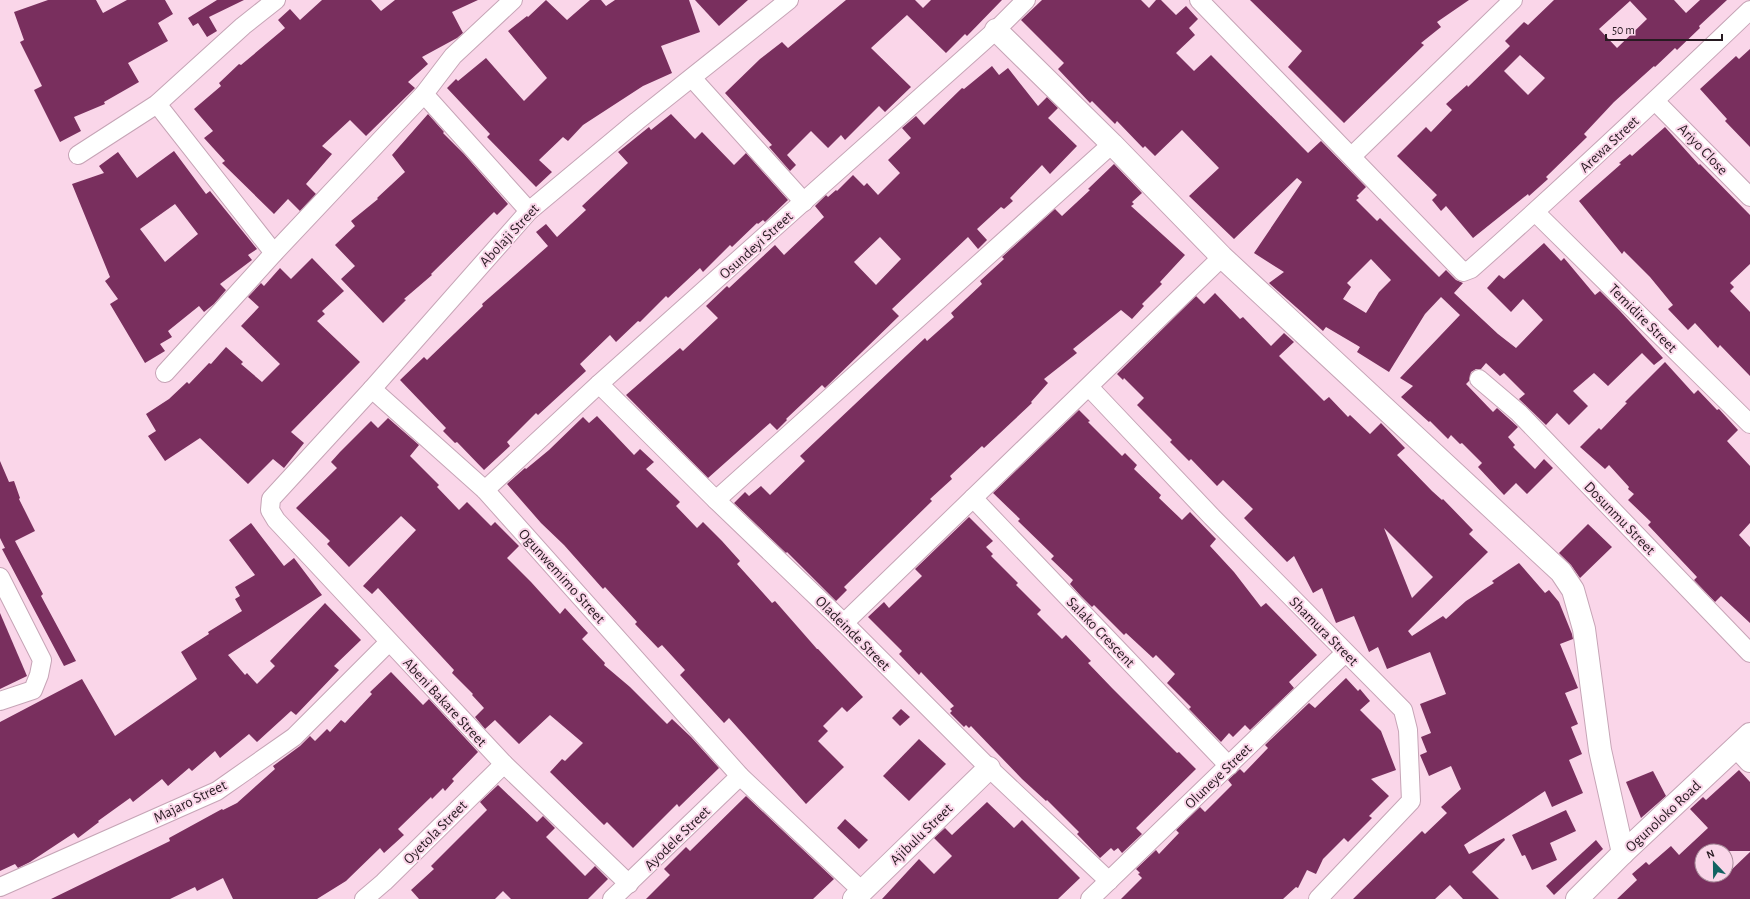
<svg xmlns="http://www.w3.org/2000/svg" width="1750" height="899" font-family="'Alegreya Sans',sans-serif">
	<rect width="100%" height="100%" fill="#fad6e9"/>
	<g fill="#792f5e" fill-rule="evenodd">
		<polygon points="48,0 96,0 103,13 127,0 165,0 173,14 158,23 168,41 128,63 139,82 104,102 105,104 74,117 81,131 60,142 34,90 42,86 20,42 24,40 14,12"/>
		<polygon points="217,0 244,0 209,17 217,31 207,37 198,23 193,26 188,18"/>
		<polygon points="322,0 371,0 381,11 395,0 478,0 452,12 463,33 457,38 422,57 428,64 408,82 415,88 366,136 350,120 322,146 332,154 306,184 316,194 300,211 288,199 274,214 222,163 225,161 204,138 213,131 194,109 221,86 219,83 239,64 241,65 285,28 278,20 290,9 300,20"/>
		<polygon points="546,0 567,20 590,0 601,0 606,6 615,0 689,0 700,32 661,46 672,73 643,86 583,125 568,141 563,137 539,160 552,172 536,187 487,137 490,134 447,88 456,79 458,81 486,58 524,101 547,78 508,31 527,16 528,17"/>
		<polygon points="695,0 748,0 719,26"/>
		<polygon points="846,0 915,0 923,8 931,0 1002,0 967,36 965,34 946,53 907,15 871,48 911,87 885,112 879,106 845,140 841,135 828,148 811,131 787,155 796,165 790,171 769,147 772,145 725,93 760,59 782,42 788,48"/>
		<path d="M1042 0H1141L1149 8 1156 0H1161L1176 15 1186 6 1198 19 1189 28 1195 35 1176 53 1194 71 1211 55 1308 153 1321 141 1366 187 1357 196 1359 198 1356 200 1377 221 1380 218 1439 277 1446 270 1456 280 1463 283 1454 293 1498 334 1516 348 1543 320 1523 299 1511 312 1487 288 1499 275 1504 279 1544 243 1561 261 1564 258 1595 295 1600 291 1620 311 1663 358 1654 365 1642 353 1608 386 1594 373 1573 391 1588 406 1569 425 1557 413 1546 425 1519 399 1525 394 1504 373 1500 376 1486 363 1481 369H1476L1471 372 1469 381 1466 384 1493 412 1497 408 1518 427 1508 437 1515 445 1513 447 1535 469 1544 459 1553 468 1527 494 1516 483 1504 495 1478 467 1482 463 1462 443 1460 444 1451 435 1448 439 1430 421 1429 422 1401 397 1413 386 1400 378 1460 315 1441 297 1425 314 1389 372 1357 352 1360 347 1326 327 1323 331 1269 283 1284 272 1254 253 1302 182 1297 178 1234 239 1189 196 1219 168 1182 130 1155 156 1145 146 1143 148 1117 121 1115 124 1092 101 1090 103 1058 69 1064 63 1021 20ZM1371 259 1391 280 1379 292 1366 313 1343 299 1351 287 1347 283Z"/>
		<polygon points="1250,0 1469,0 1437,22 1441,27 1421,43 1424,45 1344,123 1288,67 1302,51"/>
		<path d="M1554 0H1674L1686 13 1700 0H1727L1699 26 1700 28 1677 50 1675 48 1655 67 1654 66 1614 102 1584 134 1587 137 1546 177 1548 179 1529 196 1528 194 1473 238 1446 206 1441 211 1432 200 1437 195 1397 156 1426 127 1431 132 1452 110 1446 104 1467 85 1468 87 1510 46 1505 41 1524 22 1528 25ZM1630 1 1647 19 1617 48 1599 29ZM1520 55 1545 78 1528 95 1504 71Z"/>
		<polygon points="1750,49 1750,147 1725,121 1727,119 1700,89 1736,56 1739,59"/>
		<path d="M992 66 999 75 1008 68 1038 106 1047 97 1058 108 1048 118 1077 146 1050 174 1042 165 1010 198 1013 201 1004 209 1001 207 977 229 987 240 978 249 968 237 892 309 899 316 825 388 822 385 786 419 787 420 777 430 770 423 708 478 626 395 680 348 683 351 718 318 706 306 727 286 729 288 775 245 784 255 824 217 815 206 826 195 828 197 836 190 837 191 853 175 864 186 867 183 878 195 900 173 888 160 911 138 902 128 916 116 924 125 962 88 964 89ZM880 237 901 259 876 285 854 262Z"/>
		<polygon points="428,114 444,132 443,133 464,154 508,204 497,215 494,212 431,274 432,275 404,299 406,300 383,323 341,279 355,266 335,245 355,226 351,221 378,199 377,198 405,172 392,155"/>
		<polygon points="671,114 695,139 702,132 734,165 746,153 788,200 765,222 763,220 758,224 757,223 732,247 730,245 703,272 700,268 668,298 666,296 640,322 638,321 616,342 610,335 580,364 586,371 538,415 536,413 507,442 510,446 484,470 457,442 455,443 443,431 446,428 400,380 424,357 427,360 483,306 482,304 548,246 536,232 546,224 557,237 586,210 582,206 628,163 618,152 649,127 651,130"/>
		<polygon points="1665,127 1699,165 1700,164 1750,215 1750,264 1730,283 1734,287 1730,291 1750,312 1750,376 1720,345 1718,348 1695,323 1688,330 1668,309 1673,305 1650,277 1624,251 1622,254 1579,201 1621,164 1619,163 1630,154 1632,156"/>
		<path d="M174 151 206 194 210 191 257 249 248 255 252 260 220 284 226 290 214 304 204 312 199 306 168 331 172 337 160 344 165 351 145 363 110 304 118 299 105 281 110 277 72 184 104 173 99 166 118 152 137 178ZM175 204 198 234 165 262 140 229Z"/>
		<polygon points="1114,164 1142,193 1132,202 1134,204 1131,206 1185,255 1160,282 1162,284 1142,304 1144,306 1132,319 1121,310 1073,349 1077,353 1044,379 1048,383 1031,402 1032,403 984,448 982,446 950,476 952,479 930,499 932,501 844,587 847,590 836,601 787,552 786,553 734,503 745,492 749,496 761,486 770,495 805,461 800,456 925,338 927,341 954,317 951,313 982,284 980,281 1004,259 1002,257 1055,209 1062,216 1090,190 1088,189"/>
		<polygon points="312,258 344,291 322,311 325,314 317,321 360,362 291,432 304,443 284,468 273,459 248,484 200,438 165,461 148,436 156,431 146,414 169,399 187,382 189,384 209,363 211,364 226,347 243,362 241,364 262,382 280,364 241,326 259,307 248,297 261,283 264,286 280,268 291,279"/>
		<path d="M1215 293 1240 319 1243 317 1271 346 1284 333 1294 342 1279 356 1324 401 1329 397 1348 417 1350 415 1370 434 1381 423 1405 448 1397 455 1432 491 1442 500 1443 499 1473 530 1469 534 1488 552 1408 631 1412 636 1443 616 1446 619 1466 601 1494 583 1492 581 1519 563 1545 593 1549 590 1559 602 1572 634 1573 639 1560 644 1578 688 1565 693 1578 724 1571 727 1582 754 1569 760 1583 793 1552 807 1545 791 1464 845 1469 854 1504 838 1505 840 1472 872 1499 899H1463L1450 885 1435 899H1353L1422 831 1425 834 1447 813 1441 807 1461 789 1451 766 1429 776 1420 755 1427 752 1421 737 1431 733 1420 704 1446 694 1430 652 1387 669 1378 647 1369 652 1354 616 1336 623 1322 588 1313 593 1294 556 1287 562 1244 518 1253 509 1223 480 1217 486 1191 459 1189 461 1170 442 1172 440 1137 405 1144 398 1124 378 1123 380 1117 374 1196 296 1204 304ZM1384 528 1433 577 1412 598Z"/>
		<polygon points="1665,362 1694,394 1698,390 1717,410 1719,409 1738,430 1727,441 1750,466 1750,523 1739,535 1750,547 1750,623 1721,596 1715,602 1694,580 1697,577 1648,525 1651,522 1628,500 1634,494 1628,489 1629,487 1609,465 1605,469 1580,447 1599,428 1601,430 1627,403 1625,402"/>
		<polygon points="1079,410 1090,421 1088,422 1122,456 1125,453 1137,465 1134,469 1161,495 1159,498 1182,520 1190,512 1216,539 1210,546 1234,572 1261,607 1266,603 1317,655 1289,682 1294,688 1250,730 1245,725 1233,737 1229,733 1221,742 1189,709 1191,707 1167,683 1175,674 1156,655 1153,658 1126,633 1124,635 1094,605 1092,607 1080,595 1070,584 1073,580 1051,559 1054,556 1018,521 1020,519 993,493"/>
		<polygon points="597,416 634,455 640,449 654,462 646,469 680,502 676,506 697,528 703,522 722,541 740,561 737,564 772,603 775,601 817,649 818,649 863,697 847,712 842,707 823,726 828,731 818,741 844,767 806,804 729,718 724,723 680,675 685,670 662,645 658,648 635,624 637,622 605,587 603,589 564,545 541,523 507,484 525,468 526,469 549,450 583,417 589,423"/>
		<polygon points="388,418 419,445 410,456 439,485 437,487 459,510 467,502 491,526 495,522 519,546 507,558 531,582 560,614 565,608 588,633 582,639 605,663 604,665 630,687 667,724 672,719 691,737 719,768 679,807 677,804 633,848 607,822 604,825 550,772 562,759 565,761 583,743 550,715 519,744 495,720 485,729 475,717 484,708 472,695 473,694 452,673 454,670 378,588 372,594 363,586 416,530 401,516 349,567 327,544 330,541 296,508 337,468 331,462 340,452 371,421 378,428"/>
		<polygon points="0,461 9,482 14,481 20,498 19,499 35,531 15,541 43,594 41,596 76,661 64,666 2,549 5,548 0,538"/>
		<polygon points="969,517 993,541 986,547 993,554 991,556 1018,583 1016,585 1041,610 1037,614 1062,639 1066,635 1091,661 1088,663 1112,688 1177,753 1179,752 1196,769 1136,828 1142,834 1122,853 1118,848 1114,851 1111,848 1100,858 1077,834 1079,832 1047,800 1046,801 1022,779 971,726 969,728 966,725 964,727 950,713 952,711 950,709 954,706 921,672 919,675 899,654 902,651 868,617 884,602 889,608 922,576 915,569"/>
		<polygon points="251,523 284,566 294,558 322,595 228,655 245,675 247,673 257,684 275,666 270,661 325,603 361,640 334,666 339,670 296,715 291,711 257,742 249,734 220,758 215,751 192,771 189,768 168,786 162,779 133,802 130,798 98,821 99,822 78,838 74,833 30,862 18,868 15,864 0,871 0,722 82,679 115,736 197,679 181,652 209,634 208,632 242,611 235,599 240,596 235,587 255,575 229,540"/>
		<polygon points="1588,524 1612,547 1580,578 1571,565 1559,553"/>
		<polygon points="0,613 27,676 0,689"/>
		<polygon points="391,672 423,705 429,699 478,752 452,779 454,781 445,791 443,788 432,799 431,797 398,829 404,835 384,853 380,848 346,881 317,899 233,899 223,878 197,891 195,887 170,899 51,899 170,841 169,838 222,809 223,810 237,803 275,769 273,766 300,746 310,736 315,741 327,729 330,732 341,720 345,723 372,694 370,692"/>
		<polygon points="1346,678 1358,691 1360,689 1370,701 1360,710 1381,731 1396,770 1371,779 1389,796 1369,816 1372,818 1348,842 1344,838 1323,859 1316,874 1307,870 1298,888 1296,887 1283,899 1121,899 1142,878 1138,874 1140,873 1136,869 1156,850 1159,854 1179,833 1176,830 1200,807 1205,812 1232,785 1228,780 1240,769 1244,773 1268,748 1265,745 1309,703 1315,708"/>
		<polygon points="901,709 910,717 900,726 892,718"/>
		<polygon points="919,739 946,764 909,801 883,776"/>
		<polygon points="1739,770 1750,782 1750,851 1702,851 1702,875 1726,875 1750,852 1750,899 1617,899 1637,880 1632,874 1646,862 1649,865 1671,846 1679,855 1708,828 1690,809 1703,797 1706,800"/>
		<polygon points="1653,771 1666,796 1641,818 1626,782"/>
		<polygon points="498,785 537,822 543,816 555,828 546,837 585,876 595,866 608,879 588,899 511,899 503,891 495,899 419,899 411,890 434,869 431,866 487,810 480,802"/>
		<polygon points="746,796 834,879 813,899 646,899 670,875 664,869 686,847 690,851"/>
		<polygon points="987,802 1014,828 1022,820 1080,878 1058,899 882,899 919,859 934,874 952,856 934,838 945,828 952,835"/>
		<polygon points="1566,810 1576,831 1550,843 1557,860 1532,870 1525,855 1522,856 1512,835"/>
		<polygon points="845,819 868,840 859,849 837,828"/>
		<polygon points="1596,840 1603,849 1554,895 1546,886"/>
	</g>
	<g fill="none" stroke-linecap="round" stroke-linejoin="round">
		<g stroke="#c6a4b6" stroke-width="20">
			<g id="street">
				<path d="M1199 0 1463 272 1471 269C1566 185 1658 98 1750 10"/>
				<polyline points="692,78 804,202"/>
				<polyline points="424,94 529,211"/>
				<polyline points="1655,101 1750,197"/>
				<polyline points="157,104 274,253"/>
				<polyline points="78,155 157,104 243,26 276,0"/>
				<polyline points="1352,156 1513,0"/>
				<polyline points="1535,212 1750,424"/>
				<polyline points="165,373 274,253 424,94 453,56 513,0"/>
				<polyline points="1479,379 1519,413 1750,653"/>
				<polyline points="599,384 716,500 844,623 989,768 1109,881"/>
				<polyline points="1089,387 1212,517 1403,710 1408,730 1411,801 1318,899"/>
				<polyline points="372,389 485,490 740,776 862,891"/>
				<polyline points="485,490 599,384 996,30 1026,0"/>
				<polyline points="973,498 1229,766"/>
				<polyline points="716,500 1112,144"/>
				<polyline points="0,577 42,660 39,675 33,690 0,701"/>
				<polyline points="844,623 1222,257"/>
				<polyline points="629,884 504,764 276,520 270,510 271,499 372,389 529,211 637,121 789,0"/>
				<polyline points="0,887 217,791 294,737 389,642"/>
				<polyline points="364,899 384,882 504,764"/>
				<polyline points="612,899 740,776"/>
				<polyline points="1090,899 1345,653"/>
			</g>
		</g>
		<g stroke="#c6a4b6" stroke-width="24">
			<g id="secondary">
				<polyline points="996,30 1112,144 1222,257 1561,572 1573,590 1584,629 1600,750 1623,853"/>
				<polyline points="1737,747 1750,761"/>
				<polyline points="854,899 989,768"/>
				<polyline points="1577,899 1623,853 1750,734"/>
			</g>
		</g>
		<use href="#street" stroke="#fff" stroke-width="18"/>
		<use href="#secondary" stroke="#fff" stroke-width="22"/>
	</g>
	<g text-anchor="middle" stroke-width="4" stroke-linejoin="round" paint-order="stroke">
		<g font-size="15" fill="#271a21" stroke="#fad6e9">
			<text transform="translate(1609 144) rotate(-43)" y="5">Arewa Street</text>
			<text transform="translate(1703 149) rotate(46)" y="5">Ariyo Close</text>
			<text transform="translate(509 235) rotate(-47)" y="5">Abolaji Street</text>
			<text transform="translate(756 245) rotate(-42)" y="5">Osundeyi Street</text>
			<text transform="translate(1643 318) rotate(45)" y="5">Temidire Street</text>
			<text transform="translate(1620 518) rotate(46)" y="5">Dosunmu Street</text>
			<text transform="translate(562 576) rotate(48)" y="5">Ogunwemimo Street</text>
			<text transform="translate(1324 631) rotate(45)" y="5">Shamura Street</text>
			<text transform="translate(1101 632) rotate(46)" y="5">Salako Crescent</text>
			<text transform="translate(853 633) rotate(45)" y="5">Oladeinde Street</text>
			<text transform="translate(445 702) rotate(47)" y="5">Abeni Bakare Street</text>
			<text transform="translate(1218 776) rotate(-44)" y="5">Oluneye Street</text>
			<text transform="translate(190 801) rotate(-26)" y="5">Majaro Street</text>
			<text transform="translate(1663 816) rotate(-43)" y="5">Ogunoloko Road</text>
			<text transform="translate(435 832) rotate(-45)" y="5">Oyetola Street</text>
			<text transform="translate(921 834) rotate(-44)" y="5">Ajibulu Street</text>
			<text transform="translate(677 838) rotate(-44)" y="5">Ayodele Street</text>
		</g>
	</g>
	<g transform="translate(1714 863) rotate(338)"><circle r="19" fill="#fad6e9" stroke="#a68b99"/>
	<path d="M0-3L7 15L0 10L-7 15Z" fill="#126262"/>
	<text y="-6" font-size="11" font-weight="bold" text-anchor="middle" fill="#271a21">N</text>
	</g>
	<path d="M1606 34v6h116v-6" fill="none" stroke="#271a21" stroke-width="2"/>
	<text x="1612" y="34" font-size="12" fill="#271a21" stroke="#fad6e9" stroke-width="3" paint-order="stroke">50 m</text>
</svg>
